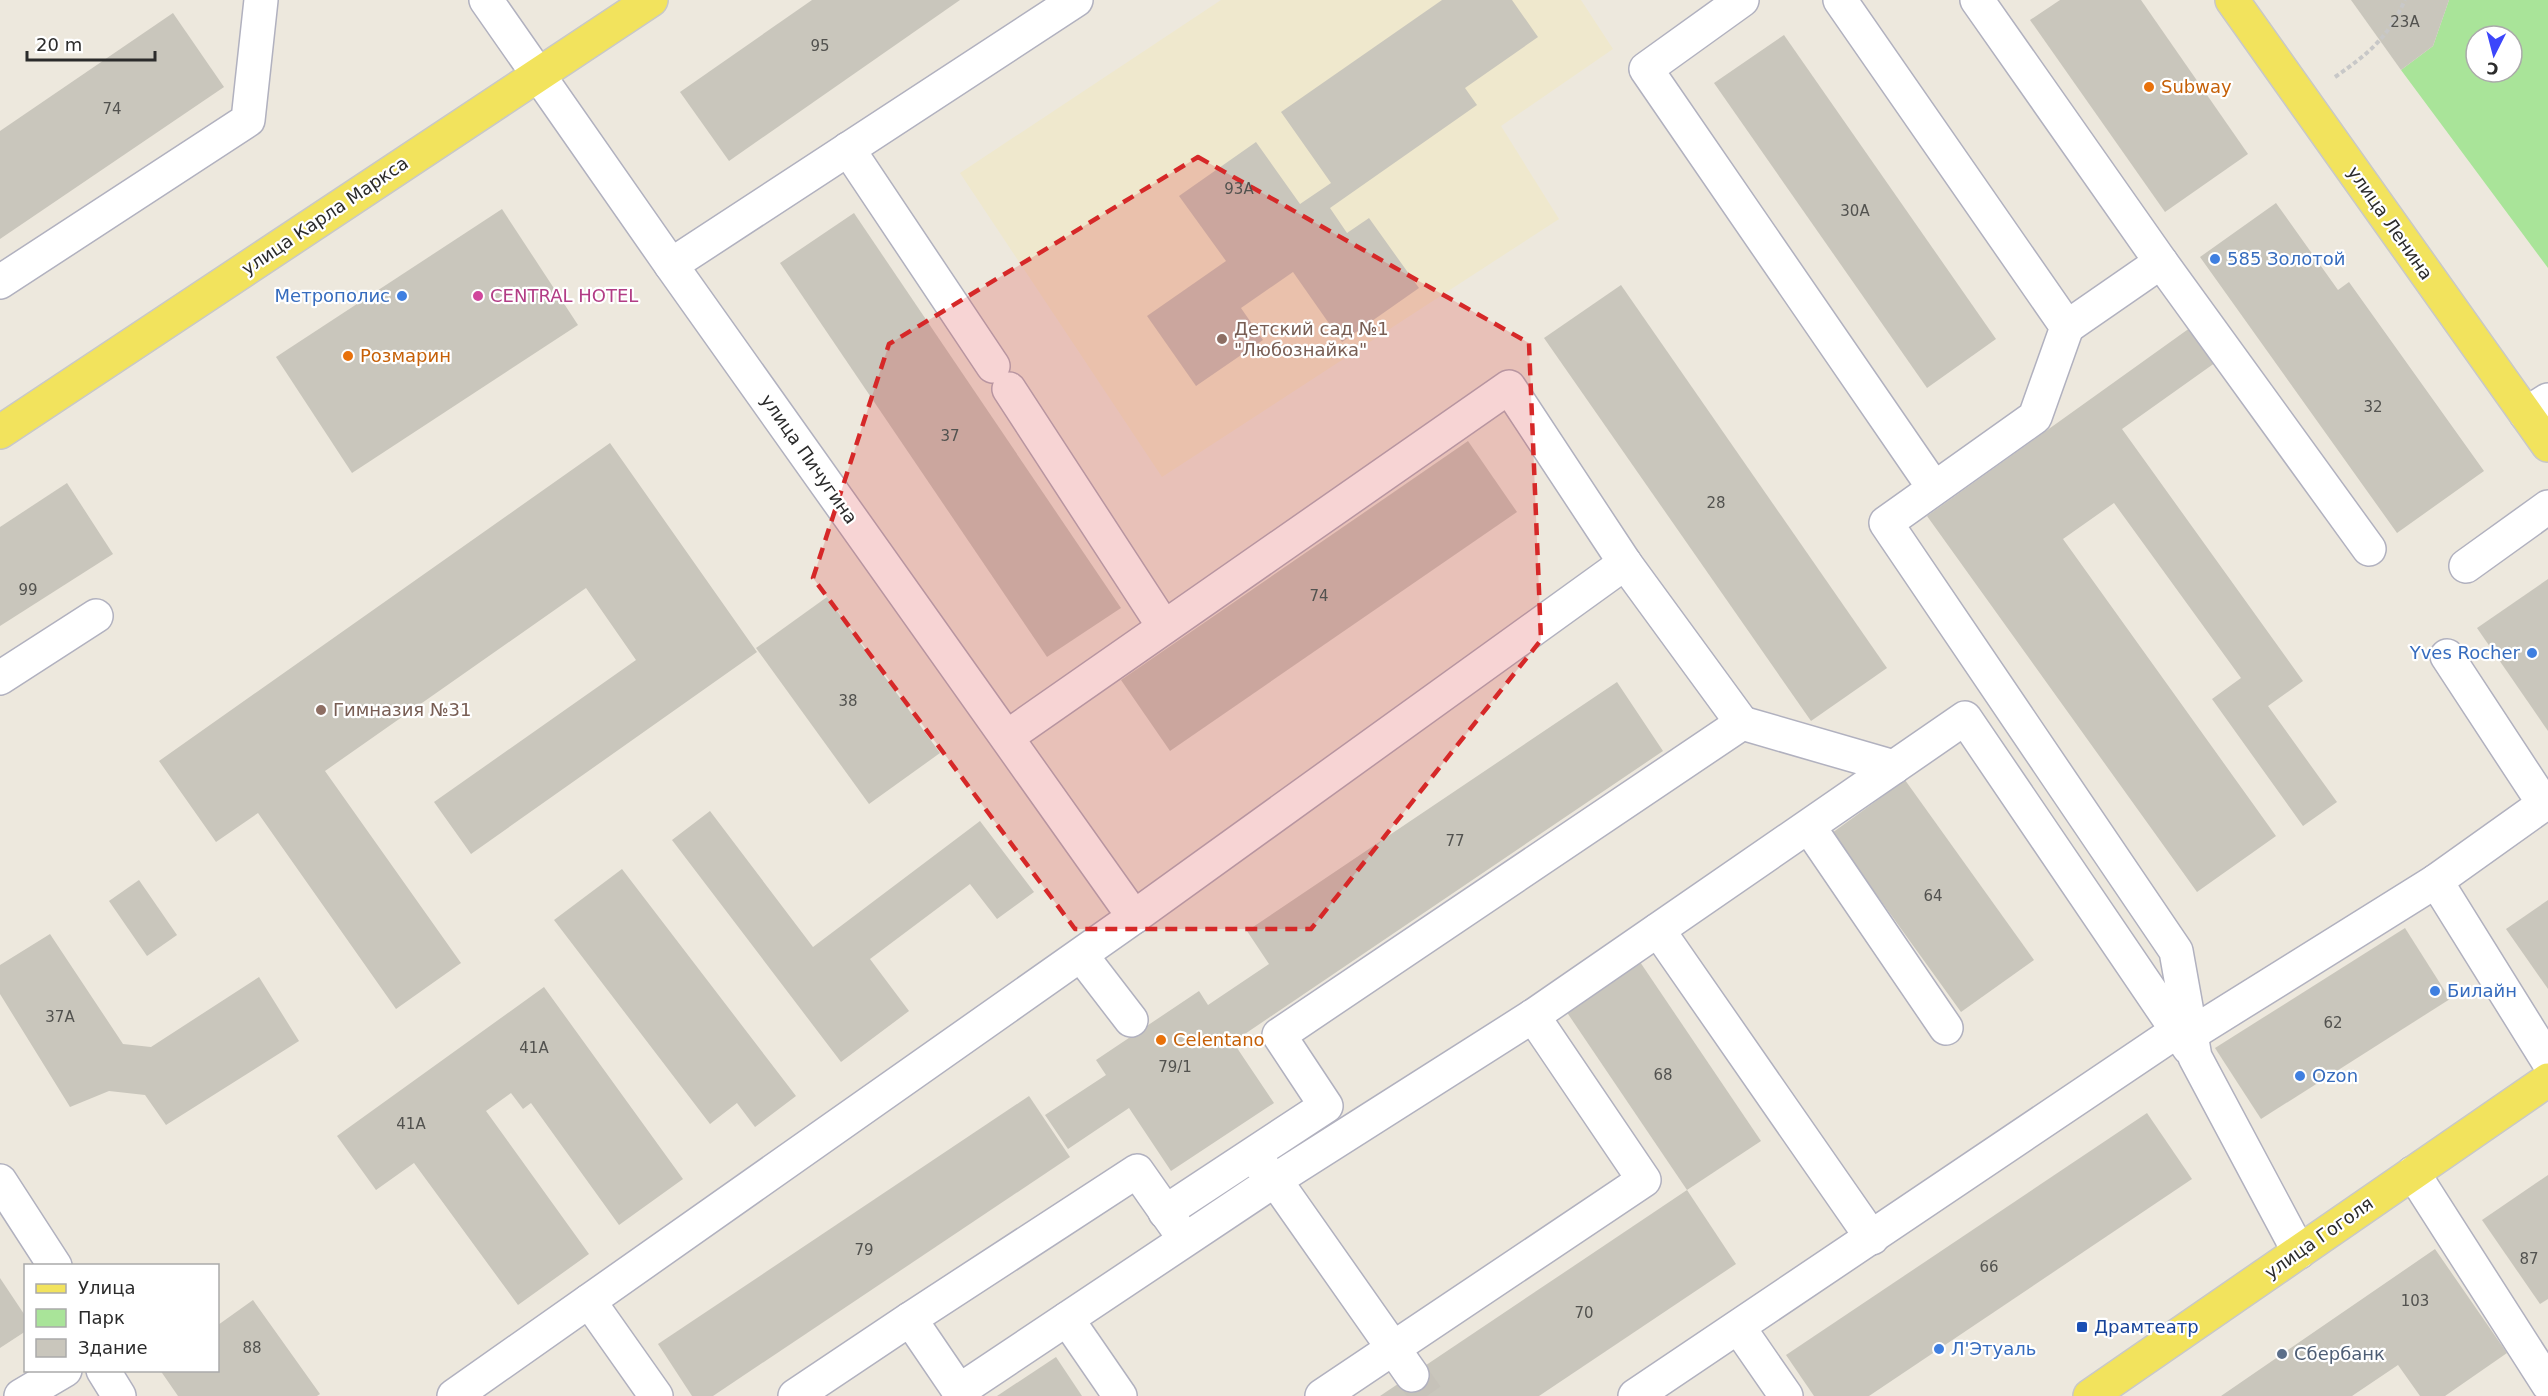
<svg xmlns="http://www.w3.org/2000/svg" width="2548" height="1396" font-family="'DejaVu Sans',sans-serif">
	<rect width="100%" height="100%" fill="#ede8dd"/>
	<polygon fill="#efe8cd" points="1221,0 1581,0 1613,49 1501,126 1559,219 1162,477 960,173"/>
	<path fill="#a9e499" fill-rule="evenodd" d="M2449 0H2548V268L2401 70 2433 46ZM2476 36H2512V72H2476Z"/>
	<g fill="#c9c6bc">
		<polygon points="812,0 960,0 729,161 680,92"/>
		<polygon points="1442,0 1512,0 1538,37 1465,88 1477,105 1330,208 1347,233 1369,218 1419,288 1342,342 1293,272 1241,308 1263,340 1196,386 1147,316 1226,261 1179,196 1256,142 1300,204 1331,183 1281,112"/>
		<polygon points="2060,0 2141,0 2248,154 2165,212 2030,20"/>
		<polygon points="2351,0 2449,0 2433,46 2401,70"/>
		<polygon points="173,13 224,87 0,239 0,131"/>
		<polygon points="1784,35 1996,339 1927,388 1714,83"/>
		<polygon points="2276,203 2338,290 2349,282 2484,471 2397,533 2200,257"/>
		<polygon points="502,209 578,325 352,473 276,357"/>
		<polygon points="854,213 1121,608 1047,657 780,263"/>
		<polygon points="1621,285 1887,668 1811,721 1544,338"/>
		<polygon points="2194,325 2219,360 2122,429 2303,681 2268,706 2337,802 2303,826 2212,699 2241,678 2114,503 2063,539 2276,836 2197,892 1927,516"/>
		<polygon points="1468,441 1517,512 1170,751 1121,680"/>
		<polygon points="610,443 757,652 471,854 434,802 636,660 586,588 325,771 461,963 396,1009 258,813 216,842 159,761"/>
		<polygon points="67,483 113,554 0,626 0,527"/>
		<polygon points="2548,579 2548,731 2477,628"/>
		<polygon points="827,597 940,753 869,804 756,648"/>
		<polygon points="1617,682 1663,751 1233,1042 1274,1103 1171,1171 1129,1108 1068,1149 1045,1115 1106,1075 1096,1060 1199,991 1208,1005 1269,964 1247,931"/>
		<polygon points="1905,780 2034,960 1961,1012 1832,833"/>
		<polygon points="710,811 813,947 980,821 1034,892 997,919 970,884 870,959 909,1011 841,1062 672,840"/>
		<polygon points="622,869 796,1096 755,1127 737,1103 710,1124 554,920"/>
		<polygon points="139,880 177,935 147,956 109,901"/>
		<polygon points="2548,900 2548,989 2506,929"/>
		<polygon points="2405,928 2450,999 2261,1119 2215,1048"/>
		<polygon points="50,934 123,1044 151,1047 259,977 299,1041 166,1125 145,1095 109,1091 70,1107 0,994 0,965"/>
		<polygon points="1638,959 1761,1141 1687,1190 1564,1008"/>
		<polygon points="544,987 683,1179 619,1225 531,1103 523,1109 511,1093 486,1111 589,1254 518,1305 414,1163 376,1190 337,1136"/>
		<polygon points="1029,1096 1070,1157 713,1396 692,1396 658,1344"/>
		<polygon points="2147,1113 2192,1179 1869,1396 1814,1396 1786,1355"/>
		<polygon points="2548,1175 2548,1299 2540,1304 2482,1220"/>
		<polygon points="1687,1190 1736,1264 1539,1396 1380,1396"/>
		<polygon points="2435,1249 2507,1353 2445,1396 2420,1396 2398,1365 2352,1396 2221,1396"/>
		<polygon points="0,1278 26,1317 26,1331 0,1348"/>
		<polygon points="253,1300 320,1394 317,1396 178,1396 160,1370 218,1370 218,1325"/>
		<polygon points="1056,1357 1082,1396 997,1396"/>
	</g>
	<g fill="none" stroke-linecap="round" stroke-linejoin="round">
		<polyline stroke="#c6c2b9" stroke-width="33" stroke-dasharray="33 16" stroke-linecap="butt" points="1412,1375 1427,1396"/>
		<g stroke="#b1b1bf" stroke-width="36">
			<g id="minor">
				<polyline points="486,0 671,265 1134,917"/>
				<polyline points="1742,0 1646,69 1934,488"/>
				<polyline points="1840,0 2067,327 2035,417 1886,523 2176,951 2195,1057 2299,1252"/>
				<polyline points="1977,0 2161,262 2369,549"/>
				<polyline points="848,149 993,366"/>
				<polyline points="671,265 1076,0"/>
				<polyline points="0,282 248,120 261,0"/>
				<polyline points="2067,327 2161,262"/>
				<polyline points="1009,389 1164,627"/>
				<polyline points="2526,414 2548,400"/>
				<polyline points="2466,566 2548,507"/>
				<polyline points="2447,656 2544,804 2436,881 2548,1061"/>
				<polyline points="0,678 96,616"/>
				<polyline points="1007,737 1509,387 1625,563 1742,723"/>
				<polyline points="1809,827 1946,1028"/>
				<polyline points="1658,930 1872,1238"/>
				<polyline points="1081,955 1131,1020"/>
				<polyline points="2191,1034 2436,881"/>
				<polyline points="1252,1156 1275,1180 1533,1016 1965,718 2189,1048"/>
				<polyline points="2413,1173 2548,1384"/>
				<polyline points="0,1181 55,1266"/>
				<polyline points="1165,1212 1326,1106 1279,1035 1742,723 1894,767"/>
				<polyline points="589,1301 656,1396"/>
				<polyline points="910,1319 1137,1171 1177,1228"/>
				<polyline points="1067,1319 1120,1396"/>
				<polyline points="1739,1328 1786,1396"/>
				<polyline points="103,1370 119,1396"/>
				<polyline points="21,1396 65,1370"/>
				<polyline points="454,1396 1134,917 1625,563"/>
				<polyline points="795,1396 910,1319 959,1391 1275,1180 1412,1375"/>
				<polyline points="1322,1396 1644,1180 1533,1016"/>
				<polyline points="1635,1396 2177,1031"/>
			</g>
		</g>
		<g stroke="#c8c8c8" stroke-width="36">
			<g id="major">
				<polyline points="2232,0 2548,445"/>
				<polyline points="0,432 651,0"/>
				<polyline points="2090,1396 2548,1080"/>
			</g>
		</g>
		<path stroke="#c8c8c8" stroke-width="4" stroke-dasharray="4.5 3" stroke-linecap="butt" d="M2335 77C2369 53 2387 39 2405 0"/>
		<use href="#minor" stroke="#fff" stroke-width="33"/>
		<use href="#major" stroke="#f2e35d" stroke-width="33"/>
	</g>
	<path fill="#d62828" fill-opacity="0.2" stroke="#d62828" stroke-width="4.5" stroke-dasharray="12 8" stroke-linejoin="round" d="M1198 157 1529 343 1541 640 1311 929H1075L813 578 889 344Z"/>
	<g fill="#e8710a" stroke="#fff" stroke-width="2">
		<circle cx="2149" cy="87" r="6"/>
		<circle cx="348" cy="356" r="6"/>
		<circle cx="1161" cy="1040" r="6"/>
	</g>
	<g fill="#3f7fe0" stroke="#fff" stroke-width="2">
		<circle cx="2215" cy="259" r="6"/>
		<circle cx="402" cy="296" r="6"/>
		<circle cx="2532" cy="653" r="6"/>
		<circle cx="2435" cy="991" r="6"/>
		<circle cx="2300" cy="1076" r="6"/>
		<circle cx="1939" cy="1349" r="6"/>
	</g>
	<circle fill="#d1479c" stroke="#fff" stroke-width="2" cx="478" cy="296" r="6"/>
	<g fill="#8d6e63" stroke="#fff" stroke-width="2">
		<circle cx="1222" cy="339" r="6"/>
		<circle cx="321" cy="710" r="6"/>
	</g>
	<rect fill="#1a4fb4" stroke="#fff" stroke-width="2" x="2076" y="1321" width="12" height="12" rx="3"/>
	<circle fill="#5c6f8a" stroke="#fff" stroke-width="2" cx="2282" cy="1354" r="6"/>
	<g text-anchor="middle" stroke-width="4.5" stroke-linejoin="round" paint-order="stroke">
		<g font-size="15" fill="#52524f">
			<text x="2405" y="27">23А</text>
			<text x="820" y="51">95</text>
			<text x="112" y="114">74</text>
			<text x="1239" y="194">93А</text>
			<text x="1855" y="216">30А</text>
			<text x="2373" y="412">32</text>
			<text x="950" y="441">37</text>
			<text x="1716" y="508">28</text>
			<text x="28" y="595">99</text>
			<text x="1319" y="601">74</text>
			<text x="848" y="706">38</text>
			<text x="1455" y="846">77</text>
			<text x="1933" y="901">64</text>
			<text x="60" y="1022">37А</text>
			<text x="2333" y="1028">62</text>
			<text x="534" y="1053">41А</text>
			<text x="1175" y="1072">79/1</text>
			<text x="1663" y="1080">68</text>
			<text x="411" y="1129">41А</text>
			<text x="864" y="1255">79</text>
			<text x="2529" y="1264">87</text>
			<text x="1989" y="1272">66</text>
			<text x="2415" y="1306">103</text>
			<text x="1584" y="1318">70</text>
			<text x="252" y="1353">88</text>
		</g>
		<g font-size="18" fill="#c56008" stroke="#fff" text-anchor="start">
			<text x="2161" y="93">Subway</text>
			<text x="360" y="362">Розмарин</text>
			<text x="1173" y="1046">Celentano</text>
		</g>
		<g font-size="18" fill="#2b2b2b" stroke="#fff">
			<text transform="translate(325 216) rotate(-34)" y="6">улица Карла Маркса</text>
			<text transform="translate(2390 223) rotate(55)" y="6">улица Ленина</text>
			<text transform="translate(809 459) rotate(55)" y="6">улица Пичугина</text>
			<text transform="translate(2319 1238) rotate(-35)" y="6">улица Гоголя</text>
		</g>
		<g font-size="18" fill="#366cbe" stroke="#fff" text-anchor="start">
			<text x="2227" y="265">585 Золотой</text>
			<text x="390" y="302" text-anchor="end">Метрополис</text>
			<text x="2520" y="659" text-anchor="end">Yves Rocher</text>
			<text x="2447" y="997">Билайн</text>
			<text x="2312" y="1082">Ozon</text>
			<text x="1951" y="1355">Л'Этуаль</text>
		</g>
		<g font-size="18" fill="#b23c85" stroke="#fff" text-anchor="start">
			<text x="490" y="302">СENTRAL HOTEL</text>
		</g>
		<g font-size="18" fill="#785e54" stroke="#fff" text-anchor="start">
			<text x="1234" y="335">Детский cад №1<tspan x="1234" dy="21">"Любознайка"</tspan></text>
			<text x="333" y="716">Гимназия №31</text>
		</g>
		<g font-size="18" fill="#164399" stroke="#fff" text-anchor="start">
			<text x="2094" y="1333">Драмтеатр</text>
		</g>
		<g font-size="18" fill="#4e5e75" stroke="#fff" text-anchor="start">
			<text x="2294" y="1360">Сбербанк</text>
		</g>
	</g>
	<rect x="24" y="1264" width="195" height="108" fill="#ffffff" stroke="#aaaaaa" stroke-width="1.5"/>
	<rect x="36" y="1284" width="30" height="9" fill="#f2e35d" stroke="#aaaaaa" stroke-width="1.5"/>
	<text x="78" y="1294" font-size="18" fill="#2b2b2b">Улица</text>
	<rect x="36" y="1309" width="30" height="18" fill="#a9e499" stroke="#aaaaaa" stroke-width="1.5"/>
	<text x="78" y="1324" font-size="18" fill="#2b2b2b">Парк</text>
	<rect x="36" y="1339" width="30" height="18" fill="#c9c6bc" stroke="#aaaaaa" stroke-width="1.5"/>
	<text x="78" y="1354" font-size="18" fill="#2b2b2b">Здание</text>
	<g transform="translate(2494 54) rotate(186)"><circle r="28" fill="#ffffff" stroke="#aaaaaa" stroke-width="1.5"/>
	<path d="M0-4.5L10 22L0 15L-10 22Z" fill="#3c46fb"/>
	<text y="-9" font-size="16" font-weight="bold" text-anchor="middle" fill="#2b2b2b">С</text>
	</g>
	<path d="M27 51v9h128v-9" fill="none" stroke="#2b2b2b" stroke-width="3"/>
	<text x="36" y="51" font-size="18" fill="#2b2b2b" stroke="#ffffff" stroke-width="4.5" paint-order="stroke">20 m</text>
</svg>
